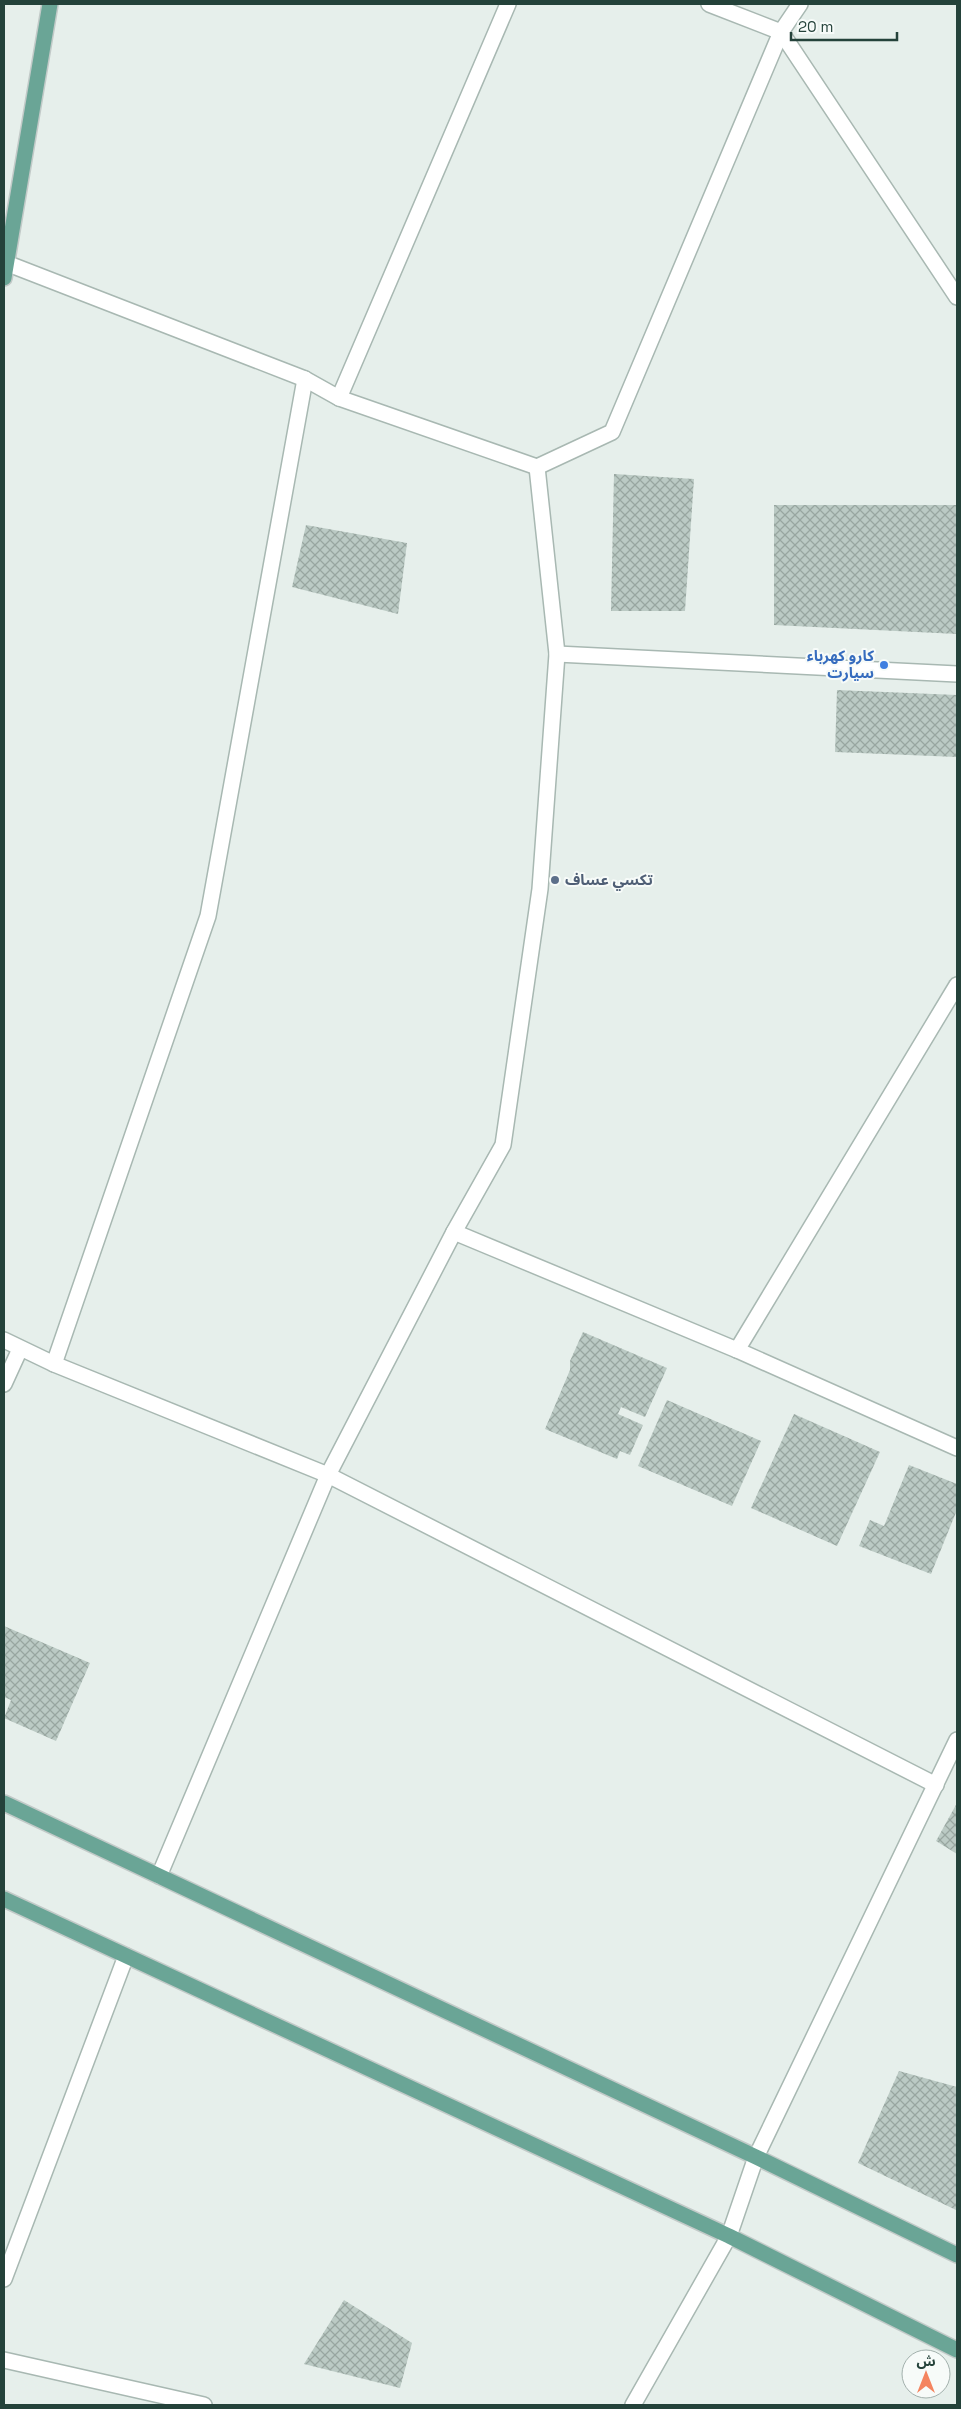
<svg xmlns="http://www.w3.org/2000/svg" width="961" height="2409" font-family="'Space Grotesk','Noto Sans Arabic',sans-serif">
	<defs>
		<pattern id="building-cross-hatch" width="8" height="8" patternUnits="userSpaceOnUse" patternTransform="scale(1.25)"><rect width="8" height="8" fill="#bbcac4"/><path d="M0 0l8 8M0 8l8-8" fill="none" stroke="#98a6a0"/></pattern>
	</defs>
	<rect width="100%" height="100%" fill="#e6efeb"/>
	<g fill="url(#building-cross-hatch)">
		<polygon points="614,474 694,479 685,611 611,611"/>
		<polygon points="774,505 957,505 957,634 774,625"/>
		<polygon points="306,525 407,543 398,614 292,587"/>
		<polygon points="837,690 957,695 957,757 835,752"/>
		<polygon points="583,1332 667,1368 645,1417 621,1407 618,1414 643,1425 630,1455 620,1451 617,1459 545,1429 570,1370 570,1361"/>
		<polygon points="667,1400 761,1441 732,1506 638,1466"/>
		<polygon points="794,1414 880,1452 837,1546 751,1508"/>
		<polygon points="909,1465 957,1484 957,1510 931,1574 859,1546 870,1520 884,1526"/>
		<polygon points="4,1626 90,1663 56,1741 4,1718 11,1700 4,1697"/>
		<polygon points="957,1803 957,1854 936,1841"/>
		<polygon points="899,2071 957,2087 956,2210 858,2163"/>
		<polygon points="344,2300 412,2343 400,2388 304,2364"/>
	</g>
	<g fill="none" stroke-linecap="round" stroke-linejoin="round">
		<g stroke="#a8b8b2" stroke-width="18">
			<g id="minor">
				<polyline points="709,4 781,32 957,297"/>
				<polyline points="6,263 305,379 339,398 537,467 612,432 781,32 800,4"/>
				<polyline points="339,398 508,4"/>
				<polyline points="557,654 957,674"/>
				<polyline points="454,1232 737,1350 957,1448"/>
				<polyline points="4,1340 54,1364 328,1475 936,1785"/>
				<polyline points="737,1350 957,985"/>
				<polyline points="54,1364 208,916 305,379"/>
				<polyline points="4,1384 20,1349"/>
				<polyline points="159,1876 328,1475 454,1232 503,1145 540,889 557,654 537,467"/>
				<polyline points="4,2279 126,1956"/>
				<polyline points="4,2360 204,2405"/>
				<polyline points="633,2405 729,2236 756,2157"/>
			</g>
		</g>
		<g stroke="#a8b8b2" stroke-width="18">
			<polyline id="tertiary" points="756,2157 957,1740"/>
		</g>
		<g stroke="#c2cac8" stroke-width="18">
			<g id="primary">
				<polyline points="4,278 50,4"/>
				<polyline points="4,1803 756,2157 957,2255"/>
				<polyline points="4,1899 729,2236 957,2350"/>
			</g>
		</g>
		<use href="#minor" stroke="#fff" stroke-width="15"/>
		<use href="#tertiary" stroke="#fff" stroke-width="15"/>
		<use href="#primary" stroke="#6aa596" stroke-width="15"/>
	</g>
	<circle fill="#3f7fe0" stroke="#f7fbf9" stroke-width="2" cx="884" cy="665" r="5"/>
	<circle fill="#5c6f8a" stroke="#f7fbf9" stroke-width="2" cx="555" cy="880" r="5"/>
	<g text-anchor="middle" stroke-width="4" stroke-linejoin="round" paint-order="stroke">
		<g font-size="15" font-weight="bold" fill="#366cbe" stroke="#f7fbf9" text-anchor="end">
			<text x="874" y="661">كارو كهرباء<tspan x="874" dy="17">سيارت</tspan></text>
		</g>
		<g font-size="15" font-weight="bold" fill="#4e5e75" stroke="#f7fbf9" text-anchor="start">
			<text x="565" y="885">تكسي عساف</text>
		</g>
	</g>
	<rect width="961" height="2409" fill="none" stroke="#24423a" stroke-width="10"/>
	<g transform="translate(926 2374)"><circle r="24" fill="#f7fbf9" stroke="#a3b1ad"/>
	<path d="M0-4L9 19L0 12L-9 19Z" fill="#f4845f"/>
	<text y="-8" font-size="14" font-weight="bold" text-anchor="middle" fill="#24423a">ش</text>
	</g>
	<path d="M791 32v8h106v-8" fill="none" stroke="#24423a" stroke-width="2.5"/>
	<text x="798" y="32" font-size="15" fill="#24423a" stroke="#f7fbf9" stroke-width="4" paint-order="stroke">20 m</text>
</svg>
